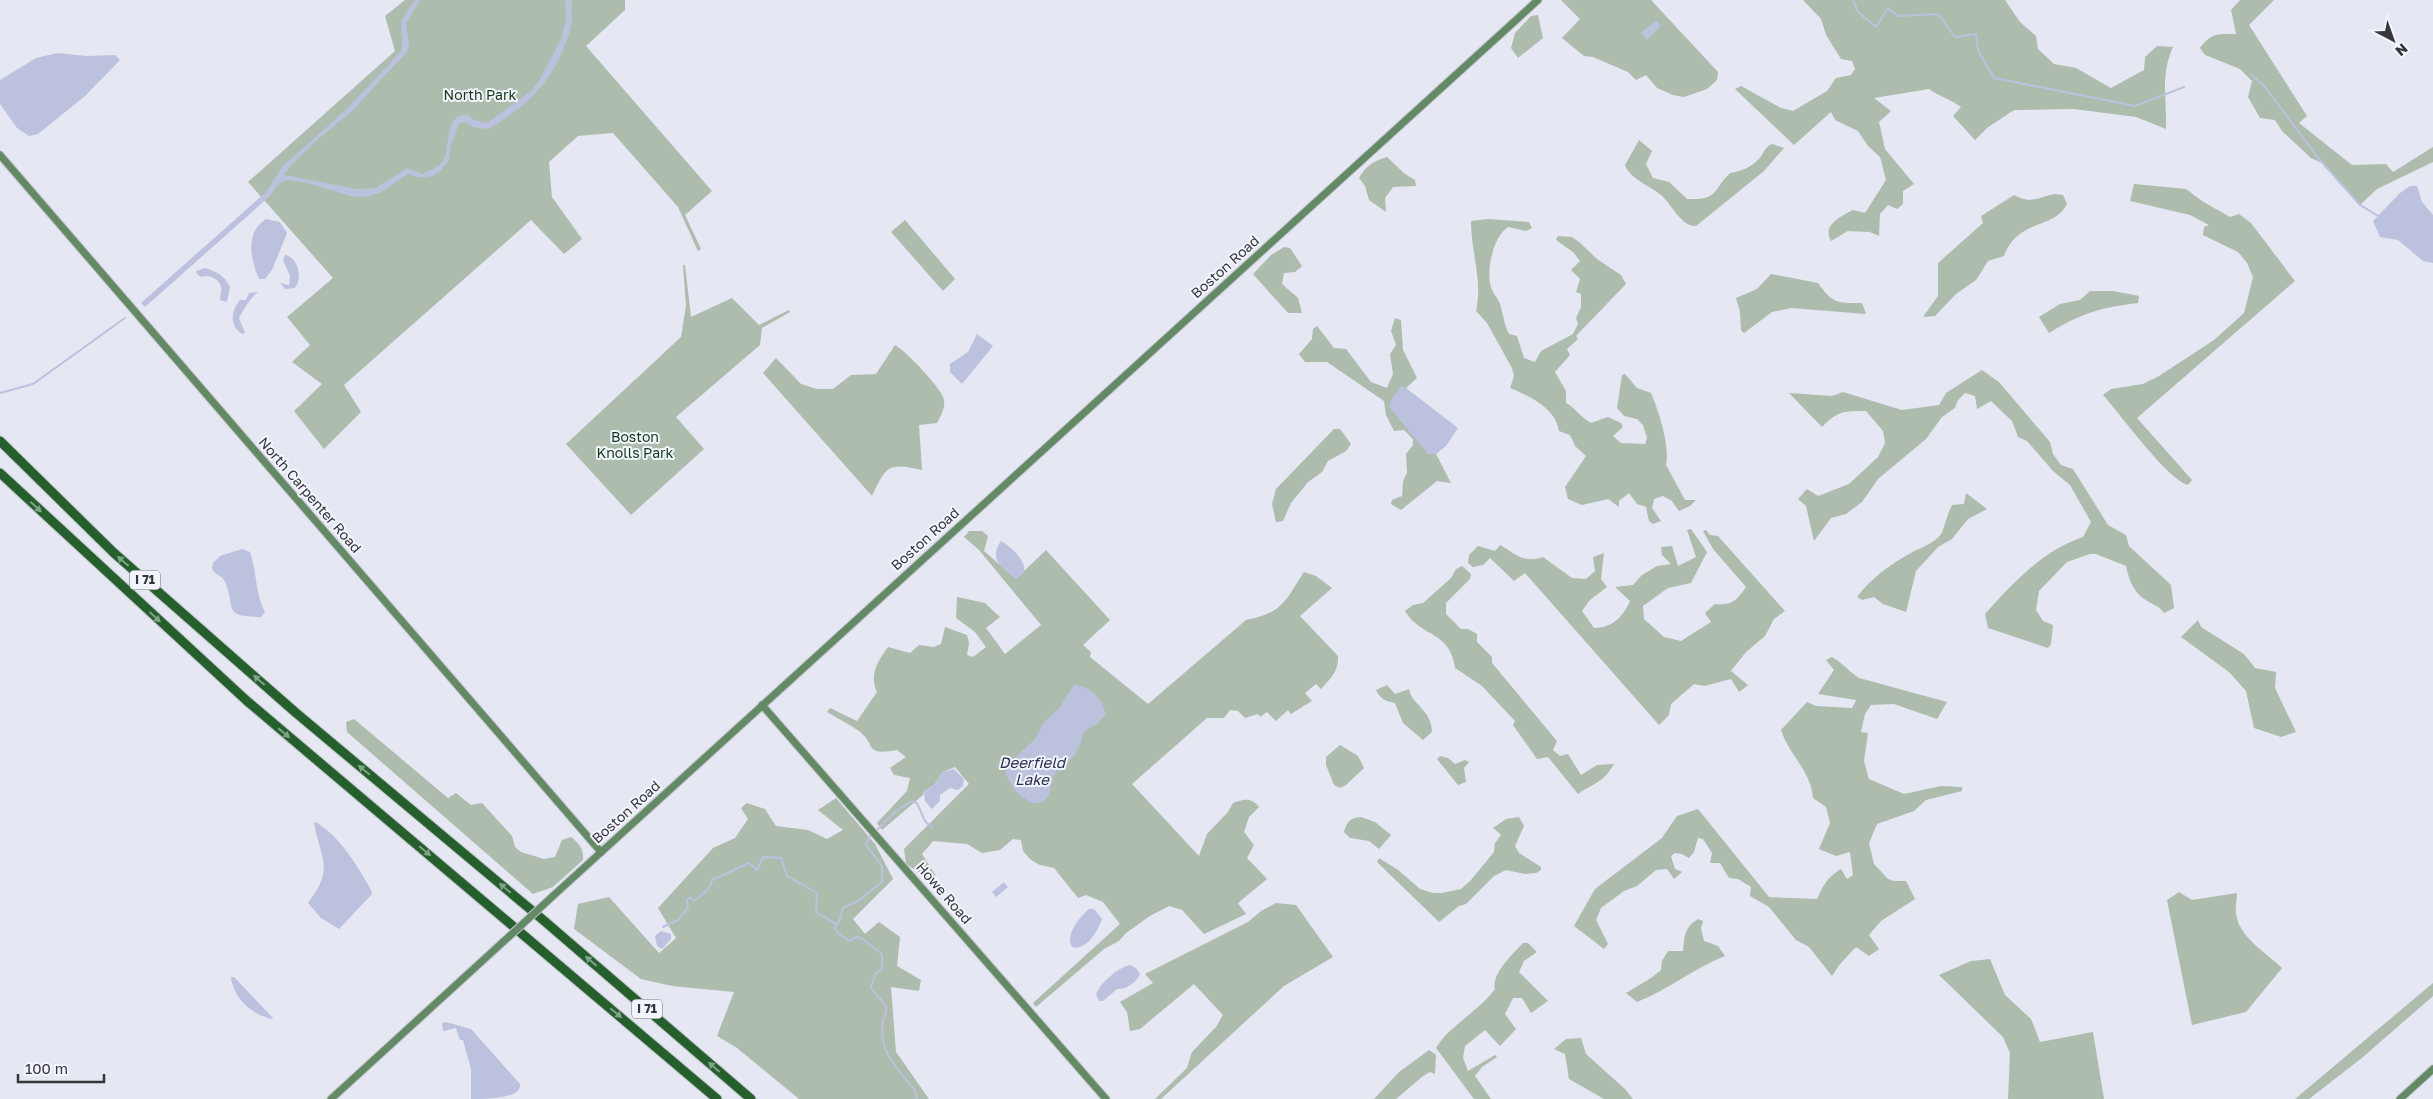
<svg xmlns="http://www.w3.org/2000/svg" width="2433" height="1099" font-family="'Golos Text',sans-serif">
	<rect width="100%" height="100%" fill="#e5e7f2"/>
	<g fill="#adbcad">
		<polygon points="405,0 625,0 625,10 586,46 712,191 685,215 701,249 698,251 678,207 613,133 578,136 549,162 552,197 582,239 564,254 531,220 344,385 361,412 324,449 294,411 322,384 292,362 310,345 287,317 333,278 248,182 395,51 385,16"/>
		<polygon points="1561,0 1651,0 1718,72 1717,80 1707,89 1684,97 1673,95 1657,88 1646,75 1636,80 1628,72 1593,57 1584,56 1562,38 1580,19"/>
		<path d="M1803 0H2005L2020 22 2036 36 2038 49 2054 64 2076 68 2111 88 2144 70 2145 57 2157 46 2173 47C2160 76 2167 98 2166 129L2136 117 2074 109 2014 110 1987 128 1975 140 1953 116 1961 107C1950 99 1939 96 1929 89L1874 98 1891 111 1879 122 1885 149 1914 184 1903 191V204L1897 209 1888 205 1880 214 1879 236 1870 232 1848 231 1831 241C1822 225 1840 217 1853 210L1865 213 1886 180 1880 157 1868 146 1858 131 1835 120 1831 112 1794 145 1735 89 1741 86 1781 108 1793 111 1827 91 1836 78 1851 75 1855 69 1852 61 1841 59 1826 35 1821 19Z"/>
		<path d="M2240 0H2274L2249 25 2307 116 2299 123 2352 165 2386 164 2393 172 2433 147V162L2377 189 2360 205 2324 164 2311 158 2282 131 2275 120 2260 118 2248 97 2252 81 2240 69 2205 55 2200 48C2212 32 2218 34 2236 34L2231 10Z"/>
		<polygon points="1538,15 1543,38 1518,58 1511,48 1515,33 1531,16"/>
		<path d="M1639 140 1652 151 1646 164 1653 178 1669 182 1687 199C1719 200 1711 192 1730 173 1742 171 1750 168 1759 159 1764 154 1764 147 1772 144L1784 148 1764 171 1696 226C1680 226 1672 204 1661 195 1650 186 1629 178 1625 165Z"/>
		<path d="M1387 157 1405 174 1415 180 1416 186 1393 187 1385 198 1386 212 1369 200 1365 186 1359 178C1367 165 1373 161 1387 157Z"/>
		<path d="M2134 184 2186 189 2202 201 2230 217 2239 214 2251 223 2295 281 2137 418 2192 480 2188 485C2167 479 2121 415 2103 395L2111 389 2143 384 2159 376 2214 340 2244 313 2253 277 2247 263 2238 252 2203 235 2204 227 2209 225 2190 215 2130 201Z"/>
		<path d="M2055 194 2063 195 2067 204C2054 230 2018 218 2004 256L1988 261 1976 280 1956 294 1935 316 1923 317 1938 296V263L1983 223 1981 216 2014 195C2031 204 2036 198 2055 194Z"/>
		<path d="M1488 219 1529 222 1532 228 1526 231 1508 227C1494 236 1487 266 1490 283 1491 292 1497 296 1500 304 1503 314 1504 324 1509 334L1517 336 1524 358 1535 362 1541 351 1573 334 1578 324 1576 318 1581 307V294L1576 292 1580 279 1571 270 1580 261 1573 252 1556 240 1558 236 1572 237 1579 242 1597 259 1621 275 1626 284 1576 336 1578 339 1567 349 1570 355 1555 372 1566 391V403C1576 408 1580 417 1591 423L1608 417 1621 423 1623 427 1613 436 1621 443 1645 444 1647 438 1643 425 1637 419 1624 416 1617 408 1622 375 1625 374 1637 388 1651 393C1659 412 1670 445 1666 465L1685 500H1696L1690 506 1679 511 1672 501 1663 496 1654 499 1652 508 1661 521 1653 524 1649 521 1646 507 1637 504 1629 493 1619 501V507L1608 499 1582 505 1568 499 1565 487 1586 456 1575 446 1570 435 1559 431C1556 408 1529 396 1510 388L1514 376 1512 368 1487 323 1476 311C1483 281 1471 253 1471 221Z"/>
		<polygon points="905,220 955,279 943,291 891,232"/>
		<polygon points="1284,247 1290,248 1302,266 1295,272 1284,273 1282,284 1298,298 1302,313 1288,313 1253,274 1271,255"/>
		<polygon points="683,265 685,265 691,317 732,298 759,325 789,310 790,312 762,328 760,345 676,417 704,449 631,515 566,444 681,337 686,306"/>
		<path d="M1771 274 1818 283C1833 304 1837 303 1862 303L1866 314 1791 308 1772 312 1744 333 1741 330 1740 312 1736 298 1757 289Z"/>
		<path d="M2090 291H2113L2139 296 2138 303C2101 307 2080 314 2049 333L2039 317 2060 304 2080 300Z"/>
		<polygon points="1395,318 1401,320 1403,350 1417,378 1406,388 1400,387 1428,454 1436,454 1451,483 1437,481 1401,510 1391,504 1392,500 1402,496 1403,481 1407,473 1406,454 1413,445 1413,439 1404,430 1394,431 1386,415 1384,401 1327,362 1305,362 1299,354 1312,339 1313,329 1317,326 1334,348 1346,349 1371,382 1387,388 1393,374 1390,354 1396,345 1391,331"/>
		<path d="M895 345C906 351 939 386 943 397 947 406 941 415 937 423L919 425 922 470C888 462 886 466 872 496L763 373 776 358 801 384 817 389H833L851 375 876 374Z"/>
		<path d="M1982 370 1999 382 2050 442 2053 454 2061 465 2073 469 2108 525 2126 535 2129 546 2171 585 2174 608 2164 613C2159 606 2156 606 2149 602 2135 595 2129 581 2126 566L2096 554H2090L2067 562 2039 591 2036 610 2043 621 2053 625 2051 644 2048 648 1988 628 1985 614C2012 584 2043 550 2083 537L2091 522 2070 485 2053 471 2027 441 2018 437 2012 421 1991 401 1977 409 1975 396 1965 393 1958 400 1955 408 1942 417 1926 439 1878 479 1862 502 1846 514 1831 518 1814 541 1806 506 1798 499 1807 489 1818 496 1849 484 1878 457 1885 443 1883 431 1866 411C1843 411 1838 411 1822 427L1789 393 1832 396 1843 392 1902 410 1939 405 1946 393Z"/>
		<polygon points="1334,429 1340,429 1351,444 1346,451 1328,461 1322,472 1308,482 1291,503 1283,521 1276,522 1272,504 1276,489"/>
		<path d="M1966 493 1987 509 1968 519 1952 539 1938 547 1916 571 1906 612 1883 604 1874 597 1862 600 1857 597C1871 578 1891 564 1911 553 1921 547 1934 544 1941 534 1944 530 1947 514 1952 505L1964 504Z"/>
		<path d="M1691 529 1707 552 1691 583 1668 588 1643 606 1644 619 1664 637 1681 641 1711 622 1705 613 1715 604C1732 606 1737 600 1746 587L1713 549 1703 531 1706 530 1710 535 1718 536 1785 611 1774 619 1765 636 1746 652 1731 671 1748 685 1739 692 1731 679 1704 686 1694 684 1671 704 1669 715 1659 725 1525 573 1514 581 1490 558 1483 565 1473 567 1468 563 1469 555 1478 546 1495 551 1500 545C1516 554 1524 564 1543 557L1572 578 1586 579 1595 571 1593 557 1604 553 1601 579 1607 587 1590 600 1582 611 1594 628C1612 628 1623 617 1630 601L1615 587 1633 585 1642 575 1657 566 1671 564 1662 555 1661 547 1672 546 1678 566 1696 557 1687 530Z"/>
		<path d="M969 531H982L988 536 984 551 1016 579 1046 550 1110 620 1083 645 1091 652 1090 657 1148 704 1246 620C1283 613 1285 601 1304 572L1316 576 1332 588 1300 616 1338 656C1339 671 1330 679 1321 689L1316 684 1305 693 1312 701 1291 714 1288 710 1276 721 1267 712 1260 717 1258 714 1245 718 1238 711 1230 710 1224 718H1207L1132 784 1199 856 1207 834 1228 812 1233 803C1244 799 1251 797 1259 807L1249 817 1244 832 1254 845 1247 858 1267 879 1238 903 1246 914 1204 934 1182 910 1169 906 1150 916 1126 933 1119 941 1104 949 1036 1007 1033 1003 1120 924 1103 902 1086 895 1078 898 1054 868 1040 865 1031 860 1023 851 1021 840 1013 839 1000 850 982 853 967 844 933 841 922 854 936 876 929 879 906 864 904 849 969 784 955 767 943 772 934 785 924 791 923 795 882 830 877 823 907 791 910 778 894 775 890 768 906 757 897 750C863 756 877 745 859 731 849 724 837 718 827 712L830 708 857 721 877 692C869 674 878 661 888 647L910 653 919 645 934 647 941 644 945 627 967 635 969 643 967 655 973 657 986 647 975 632 956 618 957 597 985 603 1000 617 986 628 1005 654 1041 625 979 550 964 537Z"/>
		<path d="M1462 566 1471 574 1470 579 1446 603V614L1461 629H1468L1477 634V642L1492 657V663L1557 741 1553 750 1560 756 1568 754 1581 775 1597 765 1614 764C1603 783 1594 783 1578 794L1548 757 1537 759 1513 725 1515 721 1482 686 1455 668C1450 630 1421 638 1405 611L1413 605 1423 603 1451 578 1456 569Z"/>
		<polygon points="2198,620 2201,627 2244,654 2255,668 2276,672 2275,688 2296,732 2281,737 2254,728 2246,691 2229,672 2181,637"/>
		<path d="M1832 657C1843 663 1849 672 1859 678L1947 702 1937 719 1894 704 1871 705 1865 714 1861 732 1868 733 1864 761 1869 779 1904 794 1941 786 1962 787V791L1926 800 1914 811 1877 824 1869 843 1874 864 1888 879 1894 881H1906L1915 899 1881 921 1869 935 1879 949 1869 956 1856 947 1840 964 1832 976 1809 947 1796 940 1769 907 1750 896 1751 887 1738 879 1729 878 1720 863H1710L1712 853 1703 839 1698 838 1694 852 1689 858 1682 854 1675 853 1671 856 1675 869 1682 872 1674 879 1667 869 1656 870 1637 886 1624 891 1601 908 1596 920 1608 944 1604 949 1574 926 1595 889 1662 838 1677 816 1698 809 1769 897 1817 899C1823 885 1828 877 1841 869L1847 879 1853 875 1850 852 1836 856 1819 849 1830 823 1826 807 1813 798C1811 771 1789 755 1781 730L1807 702 1816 706 1852 708 1856 700 1818 694 1834 670 1826 660Z"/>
		<path d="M1387 685 1395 694 1409 689C1411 704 1432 710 1432 732L1423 740 1403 723 1395 703C1386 701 1380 699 1376 690Z"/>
		<path d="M354 719 448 798 456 793 471 805 482 803 512 836 515 847 521 852 544 859 555 857 562 840 571 837C579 843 584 849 583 860L553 887 533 894 347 732 346 722Z"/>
		<polygon points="1340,745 1358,756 1364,768 1346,785 1340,788 1334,785 1326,765 1326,757"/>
		<polygon points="1440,756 1448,758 1455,764 1465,760 1469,762 1464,768 1466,782 1458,785 1437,759"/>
		<polygon points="836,798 875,844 893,879 853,919 865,934 879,922 900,937 897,966 921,980 919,991 891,987 896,1052 929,1099 799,1099 737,1048 717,1036 734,992 672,986 641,979 574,929 578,904 609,897 659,953 676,938 658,908 713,848 735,838 748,819 741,808 747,803 765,809 776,826 808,830 827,839 843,830 818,810"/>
		<path d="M1361 817 1375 822 1391 835 1379 849 1369 841 1350 838 1344 832C1347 821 1350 818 1361 817Z"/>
		<polygon points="1519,817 1524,826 1515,846 1519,853 1541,867 1541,870 1536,873 1525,874 1506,870 1494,876 1466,904 1459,906 1439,922 1377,862 1379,858 1398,870 1420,889 1433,893 1442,893 1461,889 1471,880 1494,852 1495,843 1501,835 1493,828 1506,819"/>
		<path d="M2179 892 2192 900 2237 893C2237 900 2235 907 2236 913 2238 937 2267 953 2282 968L2246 1012 2192 1025 2167 900Z"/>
		<polygon points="1276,903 1296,905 1333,957 1284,986 1161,1099 1155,1099 1187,1068 1192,1052 1216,1027 1223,1015 1194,984 1140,1029 1130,1031 1127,1012 1120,1002 1153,983 1145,974 1248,922 1261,911"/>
		<path d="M1698 919 1703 921 1701 928 1704 941 1718 946 1725 956C1694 968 1668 990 1637 1002L1626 993 1651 978 1661 970 1662 961 1668 951H1683C1685 935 1684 928 1698 919Z"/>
		<path d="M1523 943H1528L1537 952 1524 961 1519 972 1548 1001 1531 1013 1522 998H1513L1505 1014 1516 1029 1500 1046 1485 1030 1465 1046 1463 1058 1468 1071 1495 1055 1497 1057 1482 1067 1475 1076 1491 1099H1474L1436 1048C1448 1027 1480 1010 1495 989 1491 974 1513 954 1523 943Z"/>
		<polygon points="1990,959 2005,995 2031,1019 2040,1042 2093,1032 2104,1099 2008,1099 2010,1053 2003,1037 1939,975 1971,961"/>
		<polygon points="2433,983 2433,996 2363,1057 2309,1099 2295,1099"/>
		<polygon points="1581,1038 1586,1054 1625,1089 1633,1099 1604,1099 1569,1079 1565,1054 1554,1049 1566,1039"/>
		<polygon points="1429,1050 1436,1055 1435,1074 1430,1072 1423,1076 1396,1099 1374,1099 1399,1072"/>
	</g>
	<g fill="#bcc1de">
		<path d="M415 0H420L406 23 409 47 406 53 351 112 319 138 291 165 284 175 356 189 376 188 407 168 422 174C429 171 438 167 443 161 451 150 443 112 468 115L474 120 487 123 531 91 539 81 561 39 566 19 565 0H572C571 10 573 20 570 31 555 78 531 105 488 129L473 127 465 122 459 123 451 146 449 160C437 178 427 181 408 174 390 185 383 196 359 197 341 197 295 173 280 183 275 186 274 192 270 196L145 307 141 303 266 192 283 166 348 108 402 50 401 21Z"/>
		<polygon points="1656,20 1661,26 1647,40 1641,33"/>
		<polygon points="58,53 86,56 115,55 120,60 85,96 38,134 29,136 17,128 0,104 0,80 36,58"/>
		<polygon points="2410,186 2417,186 2422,202 2433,215 2433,263 2423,261 2398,240 2380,237 2373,221 2400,193"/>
		<path d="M266 219 280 222 287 233 272 270 265 279H259C251 260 244 233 266 219Z"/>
		<path d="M285 255C298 257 303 278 295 288L285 289 280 283 289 285 290 276 283 260Z"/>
		<path d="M205 268C217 272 224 275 230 287L227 302 220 300C220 295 222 291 221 287 219 278 208 274 201 277L197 274 196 271Z"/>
		<path d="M258 292C249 299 244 309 239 318L245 333 242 334C229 325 231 311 240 300H246L249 293Z"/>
		<polygon points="977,334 993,346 962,384 950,372 950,364 968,352"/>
		<polygon points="1400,387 1406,388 1458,428 1446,446 1436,454 1428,454 1389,407 1390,402"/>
		<path d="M1001 541C1010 546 1027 560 1024 573L1016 579C1002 569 988 558 1001 541Z"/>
		<path d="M242 549 250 552C257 572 255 593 265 612L261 617C221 616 237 610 225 582 223 576 215 575 212 569L213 563 220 556Z"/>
		<path d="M1074 685C1092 686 1101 698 1106 714L1097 724 1084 731C1081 745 1076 756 1065 765 1062 767 1057 770 1055 773 1048 784 1055 805 1031 803L1016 792 1006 775 1007 765 1035 739 1044 722 1059 708Z"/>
		<polygon points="954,769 964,779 963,786 958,790 950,788 940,795 940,801 932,809 925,801 924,791 934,785 943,772"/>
		<path d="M316 822C341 838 357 865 371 890L372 894 339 929 321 918 308 903C335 868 321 861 314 823Z"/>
		<polygon points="1004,882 1008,887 996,897 992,892"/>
		<path d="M1089 909H1094L1102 919C1098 930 1087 951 1072 947 1065 934 1079 918 1089 909Z"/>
		<polygon points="661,931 671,934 671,939 662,949 657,946 655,936"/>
		<path d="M1130 965 1136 968 1140 974C1137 982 1126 990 1117 989L1103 1001H1099L1096 994C1102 982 1117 968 1130 965Z"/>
		<path d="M231 977H234L273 1018 272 1019C252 1015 233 998 231 977Z"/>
		<path d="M446 1022 471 1029 520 1084C522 1099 485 1099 471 1099V1069L463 1040H460L456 1028 443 1031 442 1023Z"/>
	</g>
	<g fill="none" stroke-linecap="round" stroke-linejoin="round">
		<g stroke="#bcc1de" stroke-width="2">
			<polyline points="1853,0 1858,12 1876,27 1888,8 1898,16 1938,14 1955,37 1976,34 1978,50 1994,78 2135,106 2184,87"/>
			<polyline points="2252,75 2265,87 2319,159 2360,205 2380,217"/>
			<polyline points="0,393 33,384 125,318"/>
			<polyline points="878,829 897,810 912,801 917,803 925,821 932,828"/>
			<path d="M870 836 866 845 882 866V882L858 901 843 908 840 919 835 928 840 935 849 941 857 937 861 938 882 954V969L876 973 871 987C874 995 882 999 886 1006 888 1012 884 1015 883 1021 878 1051 896 1068 915 1090L917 1097 915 1099"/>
			<path d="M663 927 678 920 688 908 687 900 690 897 694 901C702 895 710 890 712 880L749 863 757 870 763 857 781 858 787 876 817 893 816 912 836 924"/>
		</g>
		<g stroke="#c2c4cd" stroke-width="9">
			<g id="secondary">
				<polyline points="0,155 601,852"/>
				<polyline points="762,705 1106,1099"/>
				<polyline points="554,895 1538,0"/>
				<polyline points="331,1099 503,942"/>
				<polyline points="2400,1099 2433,1069"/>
			</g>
		</g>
		<g stroke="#c2c4cd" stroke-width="11">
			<g id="highway">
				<polyline points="0,441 114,553 295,712 542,919 751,1099"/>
				<polyline points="0,473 247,701 717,1099"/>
			</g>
		</g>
		<use href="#secondary" stroke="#638965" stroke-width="7"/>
		<use href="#highway" stroke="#245f2c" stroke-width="9"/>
		<g stroke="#c2c4cd" stroke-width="9" stroke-linecap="butt">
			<polyline id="secondary-bridge" points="503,942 554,895"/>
		</g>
		<use href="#secondary-bridge" stroke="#638965" stroke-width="7"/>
	</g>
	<defs><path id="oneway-solid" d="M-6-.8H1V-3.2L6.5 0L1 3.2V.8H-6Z" transform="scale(1.25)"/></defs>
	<g fill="#81a28a">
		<use href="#oneway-solid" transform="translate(36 507) rotate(43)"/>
		<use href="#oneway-solid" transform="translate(123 561) rotate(-139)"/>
		<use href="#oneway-solid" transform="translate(155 617) rotate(43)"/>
		<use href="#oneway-solid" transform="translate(259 680) rotate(-139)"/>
		<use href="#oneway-solid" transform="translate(284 733) rotate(40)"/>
		<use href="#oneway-solid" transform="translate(364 770) rotate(-140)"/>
		<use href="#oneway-solid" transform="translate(425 851) rotate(40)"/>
		<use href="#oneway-solid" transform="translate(505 888) rotate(-140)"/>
		<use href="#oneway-solid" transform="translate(591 961) rotate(-139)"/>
		<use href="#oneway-solid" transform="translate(616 1013) rotate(40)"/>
		<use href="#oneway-solid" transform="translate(714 1067) rotate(-139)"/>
	</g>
	<g text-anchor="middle" stroke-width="4" stroke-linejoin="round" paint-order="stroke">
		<g fill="#f3f5fd" stroke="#6f7075" stroke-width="1">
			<rect x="130" y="570.5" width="30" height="19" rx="4"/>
			<rect x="632" y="999.5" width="30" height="19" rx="4"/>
		</g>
		<g font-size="12" font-weight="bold" fill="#36373b">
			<text x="145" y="584">I 71</text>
			<text x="647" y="1013">I 71</text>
		</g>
		<g font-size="14" fill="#123817" stroke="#f3f5fd">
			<text x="480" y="100">North Park</text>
			<text x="635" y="442">Boston<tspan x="635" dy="16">Knolls Park</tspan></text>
		</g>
		<g font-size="14" fill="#36373b" stroke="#f3f5fd">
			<text transform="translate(1225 267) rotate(-42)" y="5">Boston Road</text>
			<text transform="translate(310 495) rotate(49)" y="5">North Carpenter Road</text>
			<text transform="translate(925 539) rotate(-42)" y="5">Boston Road</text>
			<text transform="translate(626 812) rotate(-42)" y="5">Boston Road</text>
			<text transform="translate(944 893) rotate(49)" y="5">Howe Road</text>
		</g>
		<g font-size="15" font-style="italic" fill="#292d55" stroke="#f3f5fd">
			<text x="1032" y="768">Deerfield<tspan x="1032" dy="17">Lake</tspan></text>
		</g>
	</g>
	<g transform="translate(2393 40) rotate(139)" stroke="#f3f5fd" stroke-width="4" paint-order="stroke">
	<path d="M0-4L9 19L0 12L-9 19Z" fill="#36373b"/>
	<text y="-8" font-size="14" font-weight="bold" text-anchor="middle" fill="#36373b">N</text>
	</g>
	<path d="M18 1074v8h86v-8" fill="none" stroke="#36373b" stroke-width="2.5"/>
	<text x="25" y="1074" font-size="15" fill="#36373b" stroke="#f3f5fd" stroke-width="4" paint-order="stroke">100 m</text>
</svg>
